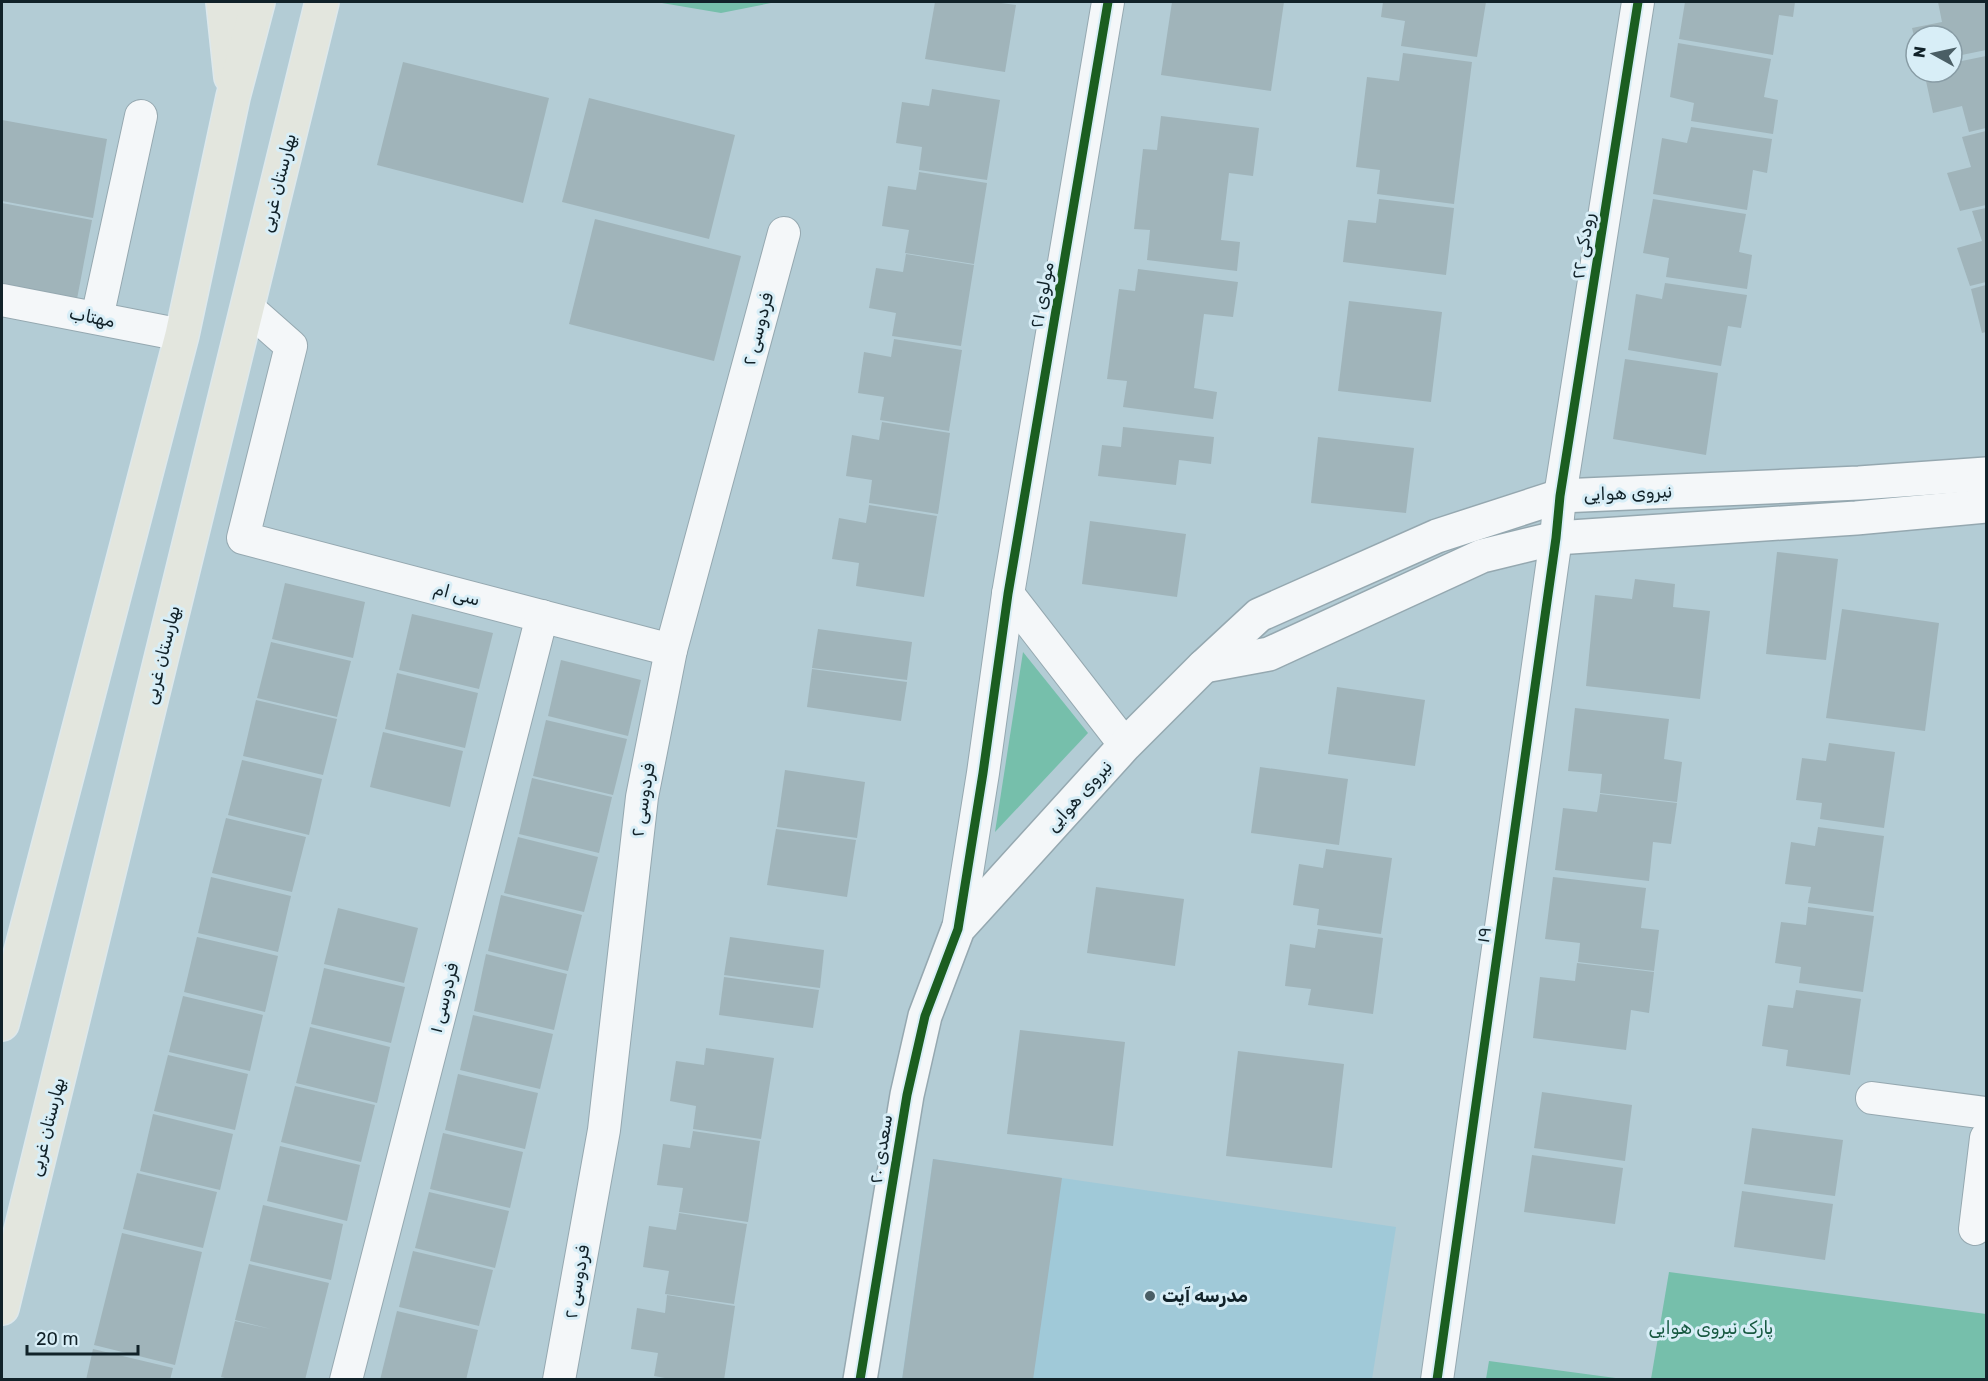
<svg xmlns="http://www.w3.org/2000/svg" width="1988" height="1381" font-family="Rubik,'Noto Naskh Arabic',sans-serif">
	<rect width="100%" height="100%" fill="#b3ccd5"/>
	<polygon fill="#a0c9d8" points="933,1159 1396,1227 1372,1379 902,1380"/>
	<g fill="#76bfab">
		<polygon points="656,2 776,2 721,13"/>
		<polygon points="1023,652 1088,733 995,832"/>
		<polygon points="1669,1272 1986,1314 1986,1379 1651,1379"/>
		<polygon points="1489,1361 1623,1379 1486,1379"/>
	</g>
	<g fill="#a0b4ba">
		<polygon points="935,2 994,2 1016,5 1005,72 925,59"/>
		<polygon points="1172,2 1284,2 1271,91 1161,75"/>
		<polygon points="1383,2 1486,2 1477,57 1401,46 1405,21 1381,17"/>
		<polygon points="1685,2 1795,2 1793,17 1779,15 1773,55 1679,39"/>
		<polygon points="1938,2 1986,2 1986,50 1952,57 1952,36 1916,36 1915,40 1912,28 1942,22"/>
		<polygon points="1678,43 1771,59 1764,97 1778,100 1773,134 1691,121 1694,103 1670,97"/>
		<polygon points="1403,53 1472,62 1454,204 1377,194 1380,170 1356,167 1367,77 1399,81"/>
		<polygon points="1986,56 1986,128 1969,132 1962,106 1933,113 1924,72 1952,72 1952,63"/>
		<polygon points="403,62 549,98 523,203 377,165"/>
		<polygon points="932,89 1000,100 987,180 919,170 922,147 896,143 902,102 929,106"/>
		<polygon points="589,98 735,135 709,239 562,202"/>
		<polygon points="1161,116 1259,128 1253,176 1229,173 1221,240 1240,242 1237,271 1147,260 1150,230 1134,229 1143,149 1157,150"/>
		<polygon points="2,120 107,139 93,218 2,201"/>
		<polygon points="1691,127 1772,139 1767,173 1753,170 1747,210 1653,194 1662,138 1687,143"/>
		<polygon points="1986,131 1986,205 1960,211 1947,173 1971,167 1962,137"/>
		<polygon points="919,172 987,183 974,264 905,253 909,230 882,226 888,186 916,190"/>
		<polygon points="1379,199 1454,208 1446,275 1343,262 1348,220 1376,223"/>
		<polygon points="1653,199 1746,214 1739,252 1752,255 1747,289 1666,277 1669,258 1643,253"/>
		<polygon points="2,203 92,220 77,299 2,285"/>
		<polygon points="1986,208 1986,282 1970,286 1957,248 1982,241 1972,211"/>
		<polygon points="595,219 741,256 714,361 569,324"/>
		<polygon points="906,254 974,265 961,346 892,336 896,313 869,308 876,268 903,272"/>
		<polygon points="1138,269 1238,282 1233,317 1204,314 1194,388 1217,392 1213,419 1123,407 1127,381 1107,379 1119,289 1135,291"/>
		<polygon points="1665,283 1747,295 1741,328 1728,326 1721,366 1628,350 1636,294 1662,299"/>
		<polygon points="1986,285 1986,332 1982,333 1971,289"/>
		<polygon points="1349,301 1442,312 1431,402 1338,391"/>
		<polygon points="894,339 962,350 949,431 880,420 884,397 858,393 864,352 891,357"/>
		<polygon points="1625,359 1718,373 1706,455 1613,439"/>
		<polygon points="882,422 950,433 938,514 869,503 872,480 846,476 852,435 879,440"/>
		<polygon points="1123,427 1214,437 1211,464 1179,460 1176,485 1098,476 1102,445 1121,447"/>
		<polygon points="1318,437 1414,448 1406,513 1311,503"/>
		<polygon points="869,505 937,516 924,597 856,586 859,563 832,559 839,518 866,523"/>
		<polygon points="1090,521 1186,534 1177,597 1082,584"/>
		<polygon points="1777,552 1838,559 1826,660 1766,654"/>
		<polygon points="1635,579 1675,584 1673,607 1710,611 1700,699 1586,686 1595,595 1632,599"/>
		<polygon points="285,583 365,602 353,658 272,639"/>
		<polygon points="1842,609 1939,623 1925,731 1826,718"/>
		<polygon points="412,614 493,633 479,689 399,670"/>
		<polygon points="818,629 912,642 907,680 812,668"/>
		<polygon points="271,642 351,661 337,717 257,698"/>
		<polygon points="561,660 641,680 628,736 548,716"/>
		<polygon points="812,669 907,682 901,721 807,707"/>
		<polygon points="397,673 478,693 465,748 385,729"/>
		<polygon points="1337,687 1425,700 1415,766 1328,754"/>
		<polygon points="256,700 337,719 323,775 243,756"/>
		<polygon points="1575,708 1669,719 1664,759 1682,762 1677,802 1600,793 1602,774 1568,771"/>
		<polygon points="546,720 627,739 613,795 533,776"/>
		<polygon points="383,732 463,751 450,807 370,787"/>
		<polygon points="1829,743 1895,752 1884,828 1820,819 1822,803 1796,800 1802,758 1826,761"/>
		<polygon points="242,760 322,779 309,835 228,815"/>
		<polygon points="1260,767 1348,779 1339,845 1251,833"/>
		<polygon points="785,770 865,782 857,838 777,827"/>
		<polygon points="532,778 612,797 599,853 519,834"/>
		<polygon points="1600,794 1677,803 1671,844 1653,842 1649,881 1555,870 1563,808 1597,812"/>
		<polygon points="226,818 306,837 292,892 212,873"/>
		<polygon points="1818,827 1884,836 1873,912 1808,903 1811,887 1785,884 1791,842 1815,846"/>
		<polygon points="776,829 856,840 847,897 767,885"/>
		<polygon points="518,837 598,857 584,912 504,893"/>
		<polygon points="1326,849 1392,858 1381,934 1317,925 1319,909 1293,905 1299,864 1323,868"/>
		<polygon points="211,877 291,896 278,952 198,933"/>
		<polygon points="1553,877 1646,888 1641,928 1659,930 1654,971 1578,962 1580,943 1545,939"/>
		<polygon points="1096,887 1184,899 1175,966 1087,953"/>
		<polygon points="501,895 582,915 568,971 488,951"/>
		<polygon points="1808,907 1874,916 1863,992 1799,983 1801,967 1775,963 1781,922 1806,925"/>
		<polygon points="338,908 418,928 404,983 324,964"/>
		<polygon points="1318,929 1383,938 1373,1014 1308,1005 1311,989 1285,986 1290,944 1315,948"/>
		<polygon points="197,937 278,956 265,1012 184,992"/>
		<polygon points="730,937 824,950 820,988 724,975"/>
		<polygon points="486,954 567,974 554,1030 474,1011"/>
		<polygon points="1577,963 1654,972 1649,1013 1631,1010 1626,1050 1533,1038 1540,977 1575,981"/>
		<polygon points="324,968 405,987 391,1043 311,1024"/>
		<polygon points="724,977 819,990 813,1028 719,1015"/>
		<polygon points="1796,990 1861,999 1850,1075 1786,1066 1788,1050 1762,1046 1768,1005 1793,1008"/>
		<polygon points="183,996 263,1015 250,1071 169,1052"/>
		<polygon points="473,1015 553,1034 540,1089 460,1070"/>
		<polygon points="310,1027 390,1047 377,1103 296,1083"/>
		<polygon points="1020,1030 1125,1042 1113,1146 1007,1134"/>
		<polygon points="706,1048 774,1058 761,1139 693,1129 696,1106 670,1101 676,1061 704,1065"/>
		<polygon points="1238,1051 1344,1064 1332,1168 1226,1156"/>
		<polygon points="168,1055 248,1074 235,1130 154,1111"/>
		<polygon points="458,1074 538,1093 525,1149 445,1130"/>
		<polygon points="295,1086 375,1105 361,1162 281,1142"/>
		<polygon points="1542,1092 1632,1105 1625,1161 1534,1148"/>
		<polygon points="153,1114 233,1134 220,1190 140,1171"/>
		<polygon points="1752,1128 1843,1140 1835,1196 1744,1184"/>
		<polygon points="693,1131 760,1141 748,1222 679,1212 683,1188 657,1185 663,1144 690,1148"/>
		<polygon points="443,1133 523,1152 510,1208 430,1189"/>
		<polygon points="280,1146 360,1165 347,1221 267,1201"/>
		<polygon points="1532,1155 1623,1168 1615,1224 1524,1212"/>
		<polygon points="933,1159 1062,1178 1033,1380 902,1380"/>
		<polygon points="137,1173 217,1192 203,1248 123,1229"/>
		<polygon points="1742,1191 1833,1204 1825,1260 1734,1247"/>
		<polygon points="429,1192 509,1211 495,1268 415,1248"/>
		<polygon points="263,1205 343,1224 331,1280 250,1261"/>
		<polygon points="679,1213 747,1224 734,1304 665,1294 669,1271 643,1267 649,1226 676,1230"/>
		<polygon points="122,1233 202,1252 175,1365 94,1345"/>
		<polygon points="413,1251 493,1270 479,1326 399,1307"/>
		<polygon points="249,1264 329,1283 305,1380 232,1380 221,1377 235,1321 271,1329 235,1320"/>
		<polygon points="667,1295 735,1306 724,1380 676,1380 654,1376 658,1353 631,1349 637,1308 665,1313"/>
		<polygon points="397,1311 478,1330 466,1380 380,1380"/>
		<polygon points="93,1349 173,1368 170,1380 86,1380"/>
	</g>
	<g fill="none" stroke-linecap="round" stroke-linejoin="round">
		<g stroke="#95a8b0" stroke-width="34">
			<g id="minor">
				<polyline points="2,300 182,335"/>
				<polyline points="248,308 291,346 243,538 671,650"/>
				<polyline points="97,318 141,116"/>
				<polyline points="1008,594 1125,745"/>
				<polyline points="958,929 983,773 1008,594 1108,2"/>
				<polyline points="1872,1098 1986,1113"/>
				<polyline points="1975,1229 1986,1138"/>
				<polyline points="346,1380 542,616"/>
				<polyline points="559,1380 604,1130 642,797 671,650 784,233"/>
				<polyline points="1437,1380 1556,538 1560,496 1638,2"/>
			</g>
		</g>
		<g stroke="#95a8b0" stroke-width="36">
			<g id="tertiary">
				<polyline points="1204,666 1269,654 1482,556 1556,538 1856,518 1986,506"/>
				<polyline points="860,1380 907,1095 925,1016 958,929 1125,745 1204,666 1259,615 1437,536 1560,496 1859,483 1986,474"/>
			</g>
		</g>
		<g stroke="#dde8ec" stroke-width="36">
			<g id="primary">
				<polyline points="223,2 231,77"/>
				<polyline points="2,1024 182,335 233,97 258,2"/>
				<polyline points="2,1308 322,2"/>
			</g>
		</g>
		<use href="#minor" stroke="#f4f7f9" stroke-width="32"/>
		<use href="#tertiary" stroke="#f4f7f9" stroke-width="33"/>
		<use href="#primary" stroke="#e3e6de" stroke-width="33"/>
		<g stroke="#d8eef7" stroke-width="13">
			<g id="cycleway">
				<polyline points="860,1380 907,1095 925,1016 958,929 983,773 1008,594 1108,2"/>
				<polyline points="1437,1380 1556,538 1560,496 1638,2"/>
			</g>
		</g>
		<use href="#cycleway" stroke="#1b5e20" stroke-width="9"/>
	</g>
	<circle fill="#4a5e65" stroke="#d8eef7" stroke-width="2" cx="1150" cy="1296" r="6"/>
	<g text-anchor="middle" stroke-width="6" stroke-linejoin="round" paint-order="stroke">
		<g font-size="18" fill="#112229" stroke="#d8eef7">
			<text transform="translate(278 183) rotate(-76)" y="6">بهارستان غربی</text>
			<text transform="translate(1583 246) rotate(-81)" y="6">رودکی ۲۲</text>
			<text transform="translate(1042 295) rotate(-80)" y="6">مولوی ۲۱</text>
			<text transform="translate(92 317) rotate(11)" y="6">مهتاب</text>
			<text transform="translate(758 329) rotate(-75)" y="6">فردوسی ۲</text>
			<text transform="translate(1628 493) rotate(-2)" y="6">نیروی هوایی</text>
			<text transform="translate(457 594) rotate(15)" y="6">سی ام</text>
			<text transform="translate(162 655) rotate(-76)" y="6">بهارستان غربی</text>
			<text transform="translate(1079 796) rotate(-48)" y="6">نیروی هوایی</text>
			<text transform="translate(643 800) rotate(-81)" y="6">فردوسی ۲</text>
			<text transform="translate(1484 935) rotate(-82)" y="6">۱۹</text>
			<text transform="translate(444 998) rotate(-76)" y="6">فردوسی ۱</text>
			<text transform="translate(47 1127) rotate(-76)" y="6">بهارستان غربی</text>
			<text transform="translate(881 1149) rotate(-81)" y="6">سعدی ۲۰</text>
			<text transform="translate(577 1282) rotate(-80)" y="6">فردوسی ۲</text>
		</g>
		<g font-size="18" font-weight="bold" fill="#112229" stroke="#d8eef7" text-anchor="start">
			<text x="1162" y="1302">مدرسه آیت</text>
		</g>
		<g font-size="18" fill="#175941" stroke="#d8eef7">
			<text x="1711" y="1334">پارک نیروی هوایی</text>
		</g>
	</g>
	<rect width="1988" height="1381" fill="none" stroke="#112229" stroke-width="6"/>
	<g transform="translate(1934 54) rotate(278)"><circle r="28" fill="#d8eef7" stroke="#889ca5" stroke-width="1.5"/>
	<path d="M0-4.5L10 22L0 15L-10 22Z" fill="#4a5e65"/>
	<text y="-9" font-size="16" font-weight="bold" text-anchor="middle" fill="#112229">N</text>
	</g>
	<path d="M27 1345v9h111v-9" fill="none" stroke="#112229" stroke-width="3"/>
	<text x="36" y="1345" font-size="18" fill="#112229" stroke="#d8eef7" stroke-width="4.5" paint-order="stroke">20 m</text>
</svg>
